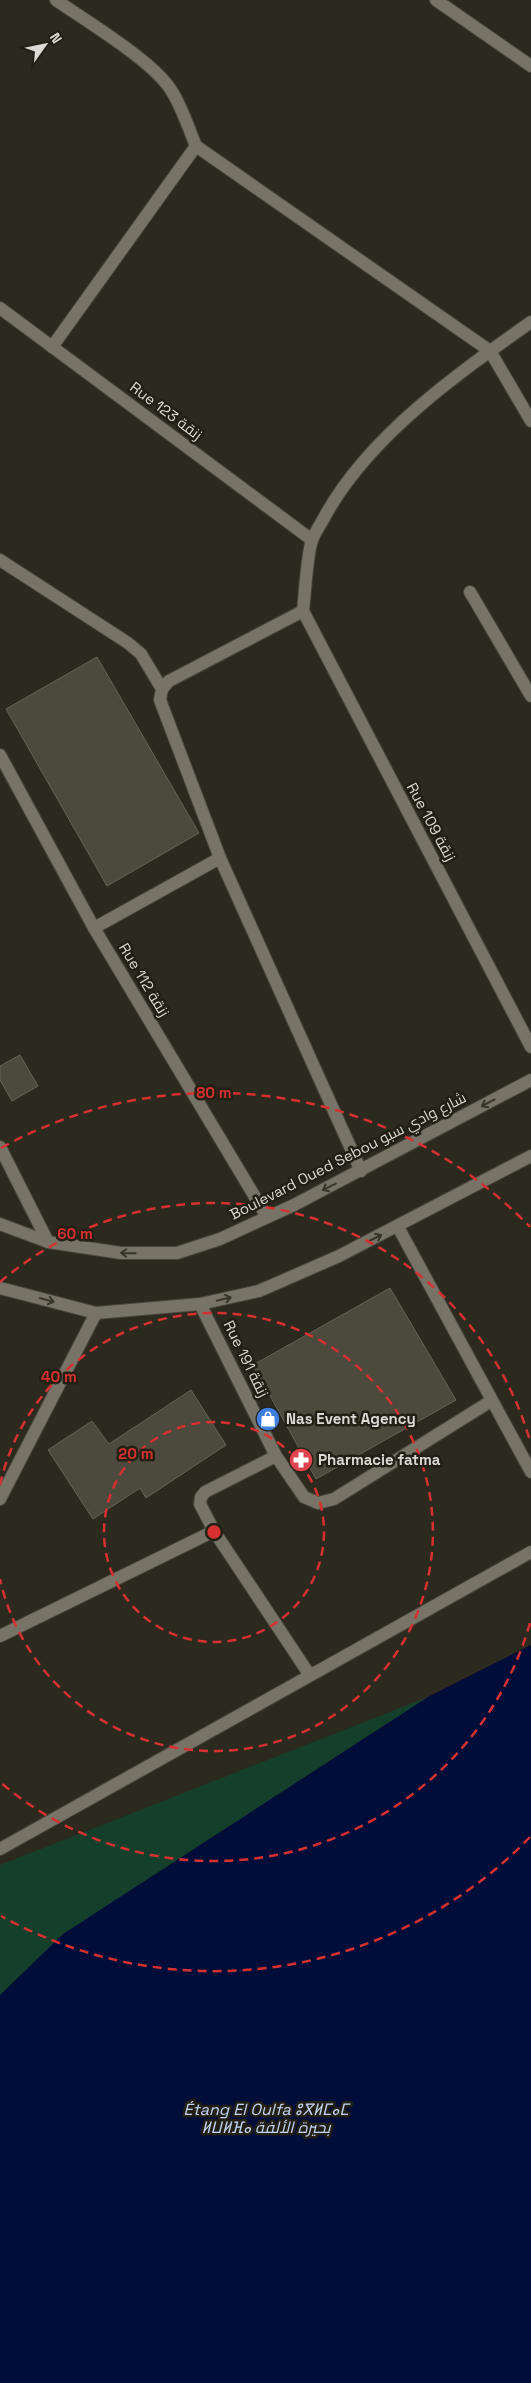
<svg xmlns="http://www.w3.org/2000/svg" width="531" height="2383" font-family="'Space Grotesk',Cairo,'Noto Sans Tifinagh',sans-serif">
	<rect width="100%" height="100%" fill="#2c291e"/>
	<polygon fill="#143f2b" points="428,1697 64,1934 0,1995 0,1865"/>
	<polygon fill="#000d39" points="531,1645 531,2383 0,2383 0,1995 63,1934 428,1697"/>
	<g fill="#4c493d" stroke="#666256">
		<polygon points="97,657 199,833 107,886 6,709"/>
		<polygon points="20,1055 38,1086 12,1101 0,1080 0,1066"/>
		<polygon points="390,1288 456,1400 316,1479 253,1365"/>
		<polygon points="191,1390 226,1445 146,1498 140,1488 93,1519 48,1450 92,1421 109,1444"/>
	</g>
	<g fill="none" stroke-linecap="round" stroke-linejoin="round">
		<g stroke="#48453c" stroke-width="14">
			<g id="minor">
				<path d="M56 0C86 21 153 61 171 90 182 107 188 127 196 146L490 351 531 421"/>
				<polyline points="436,0 531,66"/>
				<polyline points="0,308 312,540"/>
				<polyline points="52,347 196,146"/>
				<polyline points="0,560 128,643 141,654 162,689"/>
				<polyline points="470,592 531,696"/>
				<polyline points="303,611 531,1047"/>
				<polyline points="0,755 94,928 267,1217"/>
				<polyline points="94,928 220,858"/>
				<polyline points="0,1147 48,1242"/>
				<path d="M361 1171 220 858 160 700 162 689 169 681 303 611C305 593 307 555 312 540 315 532 321 524 325 516 369 436 457 374 531 322"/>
				<polyline points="0,1224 48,1242 121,1253 177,1253 220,1239 294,1205 531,1080"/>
				<polyline points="398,1227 531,1472"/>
				<polyline points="0,1288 96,1313 200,1304 259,1291 339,1256 531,1156"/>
				<polyline points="200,1304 276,1456 304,1497 318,1503 334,1499 491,1401"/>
				<polyline points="276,1456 205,1492 201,1497 200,1504 214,1531 309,1674"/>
				<polyline points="0,1499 96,1313"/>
				<polyline points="0,1636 214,1531"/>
				<polyline points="0,1849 531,1552"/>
			</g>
		</g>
		<use href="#minor" stroke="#777366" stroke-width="12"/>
	</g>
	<defs><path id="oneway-shaft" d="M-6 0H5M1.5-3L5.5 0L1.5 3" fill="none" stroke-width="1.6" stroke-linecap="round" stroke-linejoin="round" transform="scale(1.25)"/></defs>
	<g stroke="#373428">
		<use href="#oneway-shaft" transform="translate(488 1103) rotate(152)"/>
		<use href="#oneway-shaft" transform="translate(329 1187) rotate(153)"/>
		<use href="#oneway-shaft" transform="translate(375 1238) rotate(-26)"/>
		<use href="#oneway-shaft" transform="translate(128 1253) rotate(-179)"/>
		<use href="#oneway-shaft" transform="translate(224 1299) rotate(-13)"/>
		<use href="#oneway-shaft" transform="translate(47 1300) rotate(15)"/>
	</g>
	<g fill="none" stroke="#d63130" stroke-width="2.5" stroke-dasharray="9 6">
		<circle cx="214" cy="1532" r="110"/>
		<path d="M0 1485A219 219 0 1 1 0 1579"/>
		<path d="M530 1623A329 329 0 0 1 0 1782M0 1282A329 329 0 0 1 530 1441"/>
		<path d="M530 1837A439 439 0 0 1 1 1916M1 1148A439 439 0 0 1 530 1227"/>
	</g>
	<defs>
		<g id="shop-disc" transform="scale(1.25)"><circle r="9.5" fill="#3f7fe0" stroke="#221f14"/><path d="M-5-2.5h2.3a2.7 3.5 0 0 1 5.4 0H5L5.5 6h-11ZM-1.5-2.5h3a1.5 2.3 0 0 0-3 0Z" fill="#fff"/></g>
		<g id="pharmacy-disc" transform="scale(1.25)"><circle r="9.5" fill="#e0444e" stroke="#221f14"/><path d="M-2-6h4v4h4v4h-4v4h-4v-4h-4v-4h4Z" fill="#fff"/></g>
	</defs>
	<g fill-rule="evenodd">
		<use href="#shop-disc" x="268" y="1419"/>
		<use href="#pharmacy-disc" x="301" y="1460"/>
	</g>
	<g text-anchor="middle" stroke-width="5" stroke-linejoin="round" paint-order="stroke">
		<g font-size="15" fill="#dbd9d2" stroke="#221f14">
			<text transform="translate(166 411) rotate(37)" y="5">Rue 123 زنقة</text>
			<text transform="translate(431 822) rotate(62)" y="5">Rue 109 زنقة</text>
			<text transform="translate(144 980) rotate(59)" y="5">Rue 112 زنقة</text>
			<text transform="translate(348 1156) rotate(-27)" y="5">Boulevard Oued Sebou شارع وادي سبو</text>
			<text transform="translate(246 1359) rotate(64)" y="5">Rue 191 زنقة</text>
		</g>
		<g font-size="15" font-weight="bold" fill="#dbd9d2" stroke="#221f14" text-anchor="start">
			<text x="286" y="1424">Nas Event Agency</text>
			<text x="318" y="1465">Pharmacie fatma</text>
		</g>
		<g font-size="16" font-style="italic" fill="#c3d6f5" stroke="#221f14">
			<text x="266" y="2115">Étang El Oulfa ⵓⴳⵍⵎⴰⵎ<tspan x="266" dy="18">ⵍⵡⵍⴼⴰ بحيرة الألفة</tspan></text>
		</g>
	</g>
	<circle cx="214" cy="1532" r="8" fill="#d63130" stroke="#221f14" stroke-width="2.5"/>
	<g font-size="15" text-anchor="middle" font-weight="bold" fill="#d63130" stroke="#221f14" stroke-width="5" stroke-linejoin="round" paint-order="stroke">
		<text x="214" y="1098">80 m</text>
		<text x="75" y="1239">60 m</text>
		<text x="59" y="1382">40 m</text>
		<text x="136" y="1459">20 m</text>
	</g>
	<g transform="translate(45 45) rotate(57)" stroke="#221f14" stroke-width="4" paint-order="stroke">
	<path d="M0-4L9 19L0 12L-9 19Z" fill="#dbd9d2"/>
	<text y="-8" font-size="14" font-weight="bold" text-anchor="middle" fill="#dbd9d2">N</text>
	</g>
</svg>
